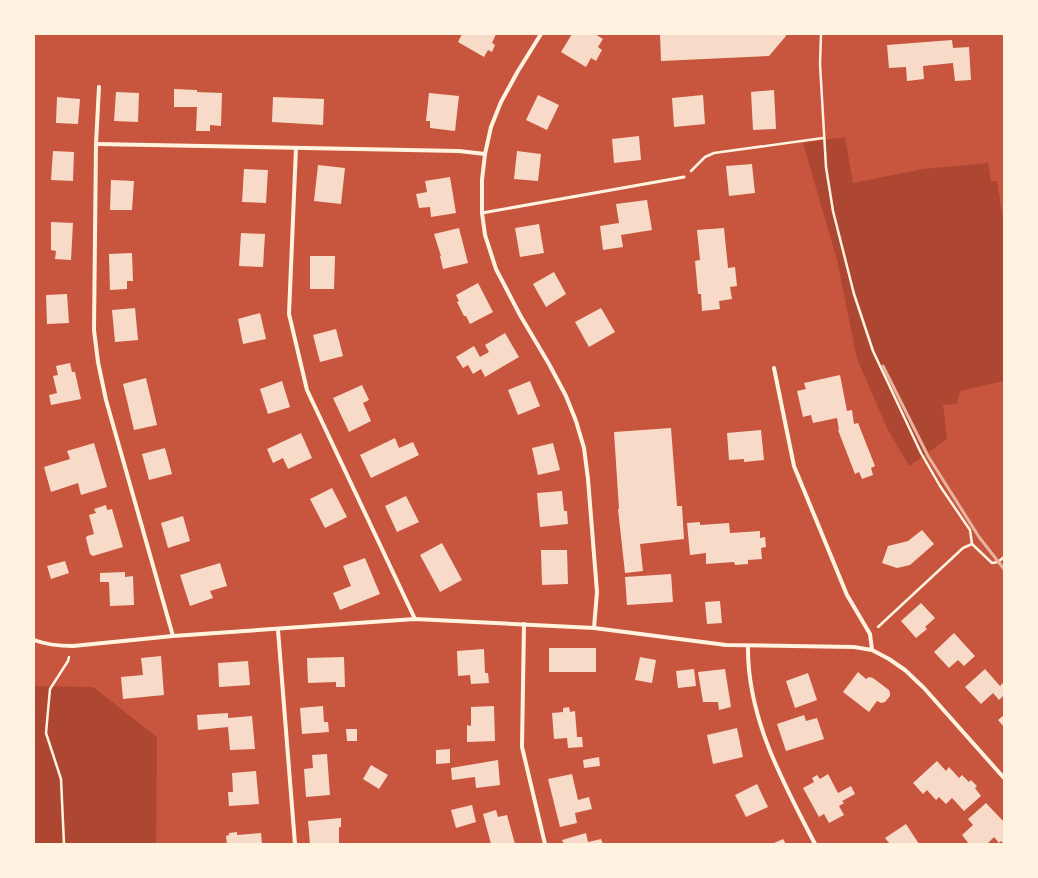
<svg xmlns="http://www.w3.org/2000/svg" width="1038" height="878" font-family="Quicksand,sans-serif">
	<rect width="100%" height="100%" fill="#c8553d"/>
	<g fill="#ae4732">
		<polygon points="845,137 853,183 923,169 988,163 991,181 997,181 1004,227 1004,381 960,391 957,404 943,405 947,439 909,466 887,428 857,359 837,260 803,143"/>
		<polygon points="34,686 93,687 157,737 156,844 34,844"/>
	</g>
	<g fill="#f7dbc8">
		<polygon points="462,34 496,34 492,43 495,45 492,52 488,50 484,57 458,42"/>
		<polygon points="572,34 595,34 603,39 598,47 602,50 596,61 591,58 586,67 561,52"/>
		<polygon points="660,34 786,34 786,36 769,56 661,61"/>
		<polygon points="952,40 953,48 969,47 971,80 955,81 953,63 923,66 924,79 907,81 906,67 889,68 887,45"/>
		<polygon points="174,89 197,90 197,92 222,93 221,126 210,125 210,131 196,131 197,107 174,107"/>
		<polygon points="774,90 776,129 753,130 751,92"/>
		<polygon points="116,92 139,93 138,122 114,121"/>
		<polygon points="429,93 459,96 455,131 430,128 430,121 426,121"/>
		<polygon points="538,95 559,105 547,130 526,120"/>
		<polygon points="703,95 705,124 674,127 672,98"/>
		<polygon points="57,97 80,99 78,124 56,123"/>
		<polygon points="273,97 324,99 323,125 272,122"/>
		<polygon points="639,136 641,160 614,163 612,139"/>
		<polygon points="53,151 74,152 73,181 51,180"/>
		<polygon points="517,151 541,154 538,181 514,179"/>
		<polygon points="752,164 755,193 729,196 726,166"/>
		<polygon points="318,165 345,168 341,204 314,201"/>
		<polygon points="244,169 268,170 266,203 242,202"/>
		<polygon points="450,177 456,213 431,217 430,207 419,208 416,194 427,192 425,181"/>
		<polygon points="111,180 134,181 132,210 110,210"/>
		<polygon points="647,200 652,230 621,235 623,247 603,250 600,226 619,223 616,204"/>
		<polygon points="51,222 73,223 71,260 55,259 56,251 51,250"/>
		<polygon points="539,224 544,253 520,257 515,228"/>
		<polygon points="459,228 468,263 443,269 440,256 441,256 434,234"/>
		<polygon points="724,228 728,268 735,267 737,286 730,287 732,299 719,301 720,309 702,311 701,294 698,294 695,261 700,260 697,230"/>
		<polygon points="241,233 265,234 263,267 239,266"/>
		<polygon points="132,253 133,281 127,281 127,289 110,290 109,254"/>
		<polygon points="310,256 335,256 334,289 310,289"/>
		<polygon points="554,272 566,294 546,307 533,284"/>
		<polygon points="478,283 493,312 470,324 466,316 464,316 457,302 459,301 456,295"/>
		<polygon points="67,294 69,323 47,324 46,295"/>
		<polygon points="135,308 138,340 115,342 112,310"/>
		<polygon points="601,308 615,332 589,347 575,322"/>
		<polygon points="260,313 266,339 243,344 238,319"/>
		<polygon points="336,329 343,356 320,362 313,335"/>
		<polygon points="505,333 519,357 485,377 481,369 473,374 468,365 463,368 456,357 474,346 480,357 489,352 485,345"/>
		<polygon points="70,363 72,372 75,372 81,399 51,405 49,395 57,393 53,376 58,375 56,366"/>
		<polygon points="840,375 847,411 852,410 854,424 858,423 875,466 871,468 873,475 862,479 859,472 855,474 838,430 839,430 837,418 813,423 811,415 803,417 797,391 806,389 804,383"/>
		<polygon points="146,378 157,425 134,430 123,384"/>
		<polygon points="282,381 290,407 268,414 260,389"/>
		<polygon points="530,381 540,406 518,415 508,390"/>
		<polygon points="362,385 369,400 363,403 371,421 349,432 333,398"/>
		<polygon points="671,428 677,506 682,506 684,539 640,544 643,571 625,573 618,509 619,509 614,432"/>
		<polygon points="761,430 764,460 744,462 744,459 729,460 727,433"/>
		<polygon points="301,433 312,458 288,469 283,458 273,463 267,449"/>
		<polygon points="395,438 399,448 413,442 419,455 371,478 360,455"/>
		<polygon points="94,443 107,487 81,495 78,483 51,492 44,467 70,459 67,451"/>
		<polygon points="553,443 560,470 538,475 532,448"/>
		<polygon points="165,448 172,474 149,480 142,454"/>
		<polygon points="332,488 347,517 325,528 310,499"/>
		<polygon points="562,491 564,511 567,511 568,524 540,527 537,493"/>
		<polygon points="406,496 419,522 397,532 385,506"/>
		<polygon points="106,505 107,510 112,509 123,547 93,556 90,554 86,538 87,536 94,534 89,515 96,513 94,509"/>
		<polygon points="183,516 190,541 168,548 161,523"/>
		<polygon points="700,522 700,525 729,523 730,533 760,531 760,538 765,537 766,547 761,548 762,559 748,560 748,564 735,565 734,562 706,564 706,553 690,555 687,523"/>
		<polygon points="922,530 934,544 910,565 897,568 882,563 888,546 908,541"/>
		<polygon points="442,543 462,580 440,592 420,555"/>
		<polygon points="541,550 567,550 568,584 542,585"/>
		<polygon points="365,558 380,594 340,610 333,593 351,586 343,566"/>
		<polygon points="65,561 69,573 51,579 47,566"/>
		<polygon points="220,563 227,586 210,591 213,598 190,606 180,575"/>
		<polygon points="125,572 125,577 133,576 134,605 110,606 109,582 100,582 100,573"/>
		<polygon points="671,574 673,602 627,605 625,577"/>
		<polygon points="720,601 722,623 707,624 705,602"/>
		<polygon points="921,603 935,618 925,627 927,629 916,638 901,621"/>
		<polygon points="954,633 975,656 964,666 958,660 949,668 934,652"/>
		<rect x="549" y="648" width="47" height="24"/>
		<polygon points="484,649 485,673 488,673 489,683 471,684 470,675 458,676 457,651"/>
		<polygon points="161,656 164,695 123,699 121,677 143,675 141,658"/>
		<polygon points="344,657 345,687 336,687 336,682 308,683 307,658"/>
		<polygon points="640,657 656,660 652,683 635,680"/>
		<polygon points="248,661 250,685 219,687 218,663"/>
		<polygon points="694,669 696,686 678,688 676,671"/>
		<polygon points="725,669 731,707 719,710 718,702 703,702 698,672"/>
		<polygon points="985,669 1000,686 1004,682 1004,695 999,700 993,693 981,704 965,687"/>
		<polygon points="858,672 866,679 869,677 873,678 889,690 890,693 890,696 885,702 881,703 877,701 869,712 843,692"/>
		<polygon points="808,673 817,700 795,708 786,681"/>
		<polygon points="323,706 324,722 328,722 329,732 302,734 300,708"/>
		<polygon points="494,706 495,741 467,742 467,725 471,726 471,707"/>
		<polygon points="569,707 570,712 575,711 577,737 582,737 583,747 568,748 567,738 554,739 552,713 563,712 563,708"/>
		<polygon points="228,713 228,718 252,716 255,749 230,750 228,727 198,730 197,715"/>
		<polygon points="804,715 806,721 817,718 824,739 786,751 777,724"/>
		<polygon points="1004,715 1004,727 998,720"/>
		<polygon points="737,728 743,757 713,764 707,735"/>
		<polygon points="346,729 357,729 357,741 347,741"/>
		<polygon points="450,749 450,763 436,764 436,750"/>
		<polygon points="327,754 330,795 306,797 304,769 313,768 312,755"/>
		<polygon points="599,757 600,766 584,768 583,760"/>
		<polygon points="498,760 500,785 476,788 475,777 452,780 451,768"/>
		<polygon points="937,761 946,771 949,767 959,778 962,775 969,782 971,780 977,786 975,788 981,796 964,811 952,798 946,804 939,797 936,800 927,790 923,794 913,783"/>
		<polygon points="371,765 388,775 379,789 363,779"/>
		<polygon points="256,771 259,804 229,806 228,792 233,792 232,773"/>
		<polygon points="572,774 578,800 589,797 592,809 575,813 577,823 560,827 548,779"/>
		<polygon points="828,774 838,793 851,786 855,794 842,801 844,803 839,806 844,815 829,823 824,814 819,817 803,788 814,782 812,778 817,775 820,779"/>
		<polygon points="757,784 768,807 746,817 735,795"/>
		<polygon points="986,803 1004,822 1004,844 1001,841 999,843 994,837 987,844 969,844 962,835 973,825 968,819"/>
		<polygon points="472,805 476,822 456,828 451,810"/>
		<polygon points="496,810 498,817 507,815 515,844 491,844 483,814"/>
		<polygon points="341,818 341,827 339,827 339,844 310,844 308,821"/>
		<polygon points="906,824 919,844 890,844 885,838"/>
		<polygon points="237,832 237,835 261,833 262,844 227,844 226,836 229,835 229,833"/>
		<polygon points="586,833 588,842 601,839 603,844 564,844 562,840"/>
		<polygon points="783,839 786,844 772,844"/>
	</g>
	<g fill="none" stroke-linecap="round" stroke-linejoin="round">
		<g stroke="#fff3e0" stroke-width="2.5">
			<polyline points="821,34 820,64 826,167 833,211 854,294 873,351 890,387 921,453 940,486 970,530 972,544"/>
			<polyline points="691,171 705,157 714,153 823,138"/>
			<polyline points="878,627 963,548 972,544 992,563 998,562 1004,557"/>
			<polyline points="64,844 61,779 46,733 50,689 68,661 69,657"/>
		</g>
		<polyline stroke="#fff3e0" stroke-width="3" points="482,213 684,177"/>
		<g stroke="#fff3e0" stroke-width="4">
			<polyline points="541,34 518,71 501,102 491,127 485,154 482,180 482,213 485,235 496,269 520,315 549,364 566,396 576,421 584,448 588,479 597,592 594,628"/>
			<polyline points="99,87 96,144 94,330 98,362 106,400 173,636"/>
			<polyline points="96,144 459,151 485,154"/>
			<polyline points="296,148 289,314 307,390 415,619"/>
			<polyline points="774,368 794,466 847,595 870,634 872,650"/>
			<polyline points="524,624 522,747 545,844"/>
			<polyline points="278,630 295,844"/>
			<path d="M34 640C47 645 59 646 73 646L173 636 415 619 594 628 726 645 854 647 872 650 889 659 905 670 924 688 1004 778"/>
			<path d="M748 646C747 718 783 782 815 844"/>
		</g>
		<polyline stroke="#e9b49f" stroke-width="3" points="883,366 928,456 979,537 1004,569"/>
	</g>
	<rect width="1038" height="878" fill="none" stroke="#fff3e0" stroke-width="70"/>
</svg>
